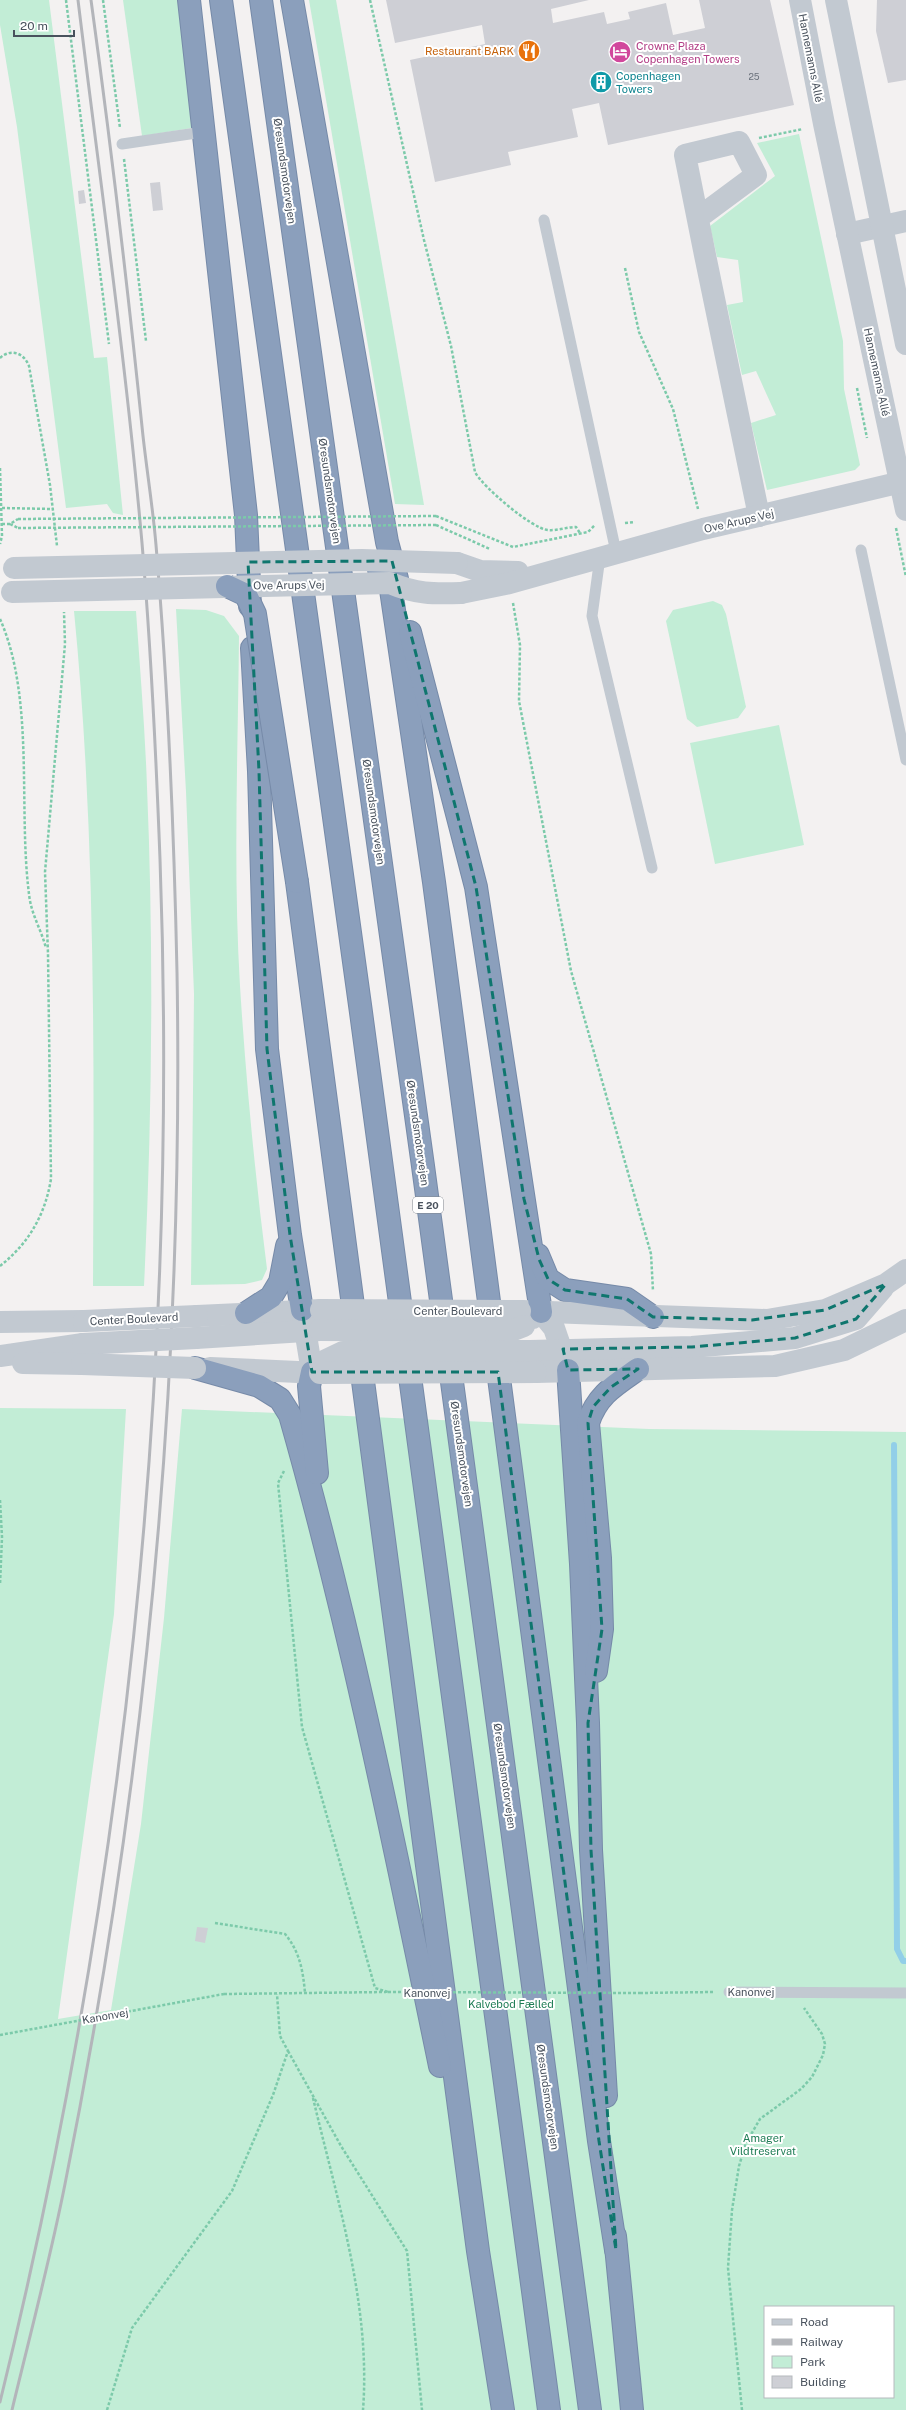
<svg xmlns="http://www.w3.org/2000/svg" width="906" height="2410" font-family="'Public Sans',sans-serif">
	<rect width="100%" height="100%" fill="#f3f1f1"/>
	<g fill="#c2edd6" fill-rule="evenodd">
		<polygon points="0,0 49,0 94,358 107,357 123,515 113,513 107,504 66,508 17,127 0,25"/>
		<polygon points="123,0 178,0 192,128 142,136"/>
		<polygon points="309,0 336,0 424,505 395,504"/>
		<polygon points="799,134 843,341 844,389 860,465 855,470 767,490 751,423 776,415 756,371 742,375 727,305 743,302 738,260 717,257 710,226 775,176 757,143"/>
		<polygon points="713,601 722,605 726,614 746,707 738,718 697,727 687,719 666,621 673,610"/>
		<path d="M176 609 206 610 224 616 239 636C238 752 233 870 240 986 246 1081 255 1175 267 1269L262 1280 245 1284 191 1285 194 994 186 792Z"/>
		<path d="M74 611H136C140 669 145 728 147 787 154 953 152 1120 144 1286H93C94 1061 96 835 74 611Z"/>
		<polygon points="779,725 804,845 715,864 690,743"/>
		<path d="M0 1408 126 1409 114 1614 58 2019 111 2010 141 1824 164 1618 182 1409 649 1429 906 1432V2410H0ZM765 2307H893V2397H765Z"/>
	</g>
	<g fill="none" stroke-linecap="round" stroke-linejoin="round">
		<polyline stroke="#92cfe8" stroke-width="6" points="894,1445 897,1949 903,1961 906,1961"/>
	</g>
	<g fill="#cecfd5">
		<polygon points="386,0 589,0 551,9 553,23 604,12 607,24 630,19 628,12 666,3 673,35 705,28 699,0 770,0 794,105 608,145 599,103 572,109 578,137 508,152 511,165 435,182 410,60 485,44 482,25 395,43"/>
		<polygon points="877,0 906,0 906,80 888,83 876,31"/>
		<polygon points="160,182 163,210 153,211 150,183"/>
		<polygon points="84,190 86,203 79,204 78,191"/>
		<polygon points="197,1927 208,1928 205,1943 195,1941"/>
	</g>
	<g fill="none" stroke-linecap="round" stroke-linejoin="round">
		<g stroke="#768aa8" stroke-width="24">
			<g id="motorway">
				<polyline points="189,0 246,515 250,606"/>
				<polyline points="221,0 360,1005 549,2410"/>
				<polyline points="261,0 423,1166 590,2410"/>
				<polyline points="292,0 387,542 397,579"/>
				<polyline points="379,570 390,583 434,882 599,2141 616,2250"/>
				<polyline points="410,632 476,887 541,1312"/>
				<polyline points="252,648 259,771 267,1049 290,1235 302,1310"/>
				<polyline points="297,882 478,2251 503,2410"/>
				<polyline points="538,1255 548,1279 565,1290 627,1299 653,1317"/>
				<polyline points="246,1313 271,1297 280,1282 287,1246"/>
				<path d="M195 1368 259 1386 280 1399 290 1415C351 1629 395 1848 440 2066"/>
				<polyline points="568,1370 581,1564 588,1723 591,1850 606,2096"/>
				<polyline points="312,1372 309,1386 317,1473"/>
				<path d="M596 1671 602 1629 600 1558 588 1423C597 1395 615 1385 638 1369"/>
				<polyline points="615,2236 632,2410"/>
			</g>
		</g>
		<g stroke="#7ccaaa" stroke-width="2.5" stroke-dasharray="3 2" stroke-linecap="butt">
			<polyline points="66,0 109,344"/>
			<polyline points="103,0 120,128"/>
			<path d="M370 0 424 240 451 346 475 472C482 486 532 529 548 530 557 531 567 527 576 527L580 533"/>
			<polyline points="759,138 803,129"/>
			<polyline points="124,159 146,341"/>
			<polyline points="625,268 639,332 673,409 698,509"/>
			<path d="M0 358C11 348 24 353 29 366L50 485 57 546"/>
			<polyline points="857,388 867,438"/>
			<polyline points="0,468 2,536 0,544"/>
			<polyline points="2,508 53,509"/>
			<polyline points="436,516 513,547 588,532 595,525"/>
			<polyline points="625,523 635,522"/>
			<polyline points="2,524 10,524 18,519"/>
			<polyline points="10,524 18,528"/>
			<polyline points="436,525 490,549"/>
			<polyline points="896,528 906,577"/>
			<polyline points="513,603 520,645 519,701 571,971 651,1254 653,1291"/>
			<path d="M0 619C35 698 18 808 29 894 31 914 41 929 46 948"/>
			<path d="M0 1266C29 1243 45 1215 51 1179L48 954 45 872 65 644 64 612"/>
			<polyline points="284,1471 278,1483 302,1727 375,1988 388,1992"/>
			<polyline points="0,1500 2,1537 0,1585"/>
			<path d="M215 1923 285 1934C300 1952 303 1971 305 1993"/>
			<polyline points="640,1993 714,1992"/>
			<polyline points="224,1994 386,1992"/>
			<polyline points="288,2051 341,2146 407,2251 422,2410"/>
			<path d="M313 2098C337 2200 371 2305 363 2410"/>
			<polyline points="107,2410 132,2328 232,2191 273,2095 288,2051 280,2036 277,1994"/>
			<polyline points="742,2410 728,2268 732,2210 739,2166 746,2143 760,2119 801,2089 812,2077 823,2055 825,2044 822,2034 804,2008"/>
		</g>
		<g stroke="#c2c9d1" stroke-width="11">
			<polyline points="122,144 203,132"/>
			<polyline points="544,220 616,552"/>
			<polyline points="861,550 906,760"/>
			<polyline points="600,557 592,616 652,868"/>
			<polyline points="729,1992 906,1993"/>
		</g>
		<g stroke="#c2c9d1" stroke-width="22">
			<polyline points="698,218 756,175 739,142 685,155 705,255 759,516"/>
			<polyline points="847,234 906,221"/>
		</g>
		<g stroke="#c2c9d1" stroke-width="22">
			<polyline points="800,0 824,124 906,510"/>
			<polyline points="836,0 906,344"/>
			<polyline points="457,563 480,571 518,572"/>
			<polyline points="461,593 510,583 703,529 906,481"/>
			<polyline points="522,1311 767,1320 825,1310 886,1284 906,1270"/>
			<polyline points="197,1316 321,1310"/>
			<polyline points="303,1317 312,1372"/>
			<polyline points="533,1318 541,1312 554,1328 566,1363"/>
			<polyline points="0,1322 84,1321"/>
			<polyline points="196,1338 320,1330"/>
			<polyline points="530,1351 692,1347 795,1338 856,1319 883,1288"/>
			<polyline points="0,1356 83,1344"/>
			<polyline points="23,1363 82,1364"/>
			<polyline points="210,1368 320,1373"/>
			<polyline points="536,1372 775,1366 844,1350 906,1320"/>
		</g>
		<use href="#motorway" stroke="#8b9fbc" stroke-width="22"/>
		<g stroke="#b3b5ba" stroke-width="3">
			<path d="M0 2402C124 1898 179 1378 160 859 156 754 151 648 142 543 126 362 100 181 78 0"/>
			<path d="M12 2410C30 2335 50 2260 65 2184 145 1786 184 1378 177 972 174 830 168 687 156 545 153 509 147 472 143 436 128 290 111 145 91 0"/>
		</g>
		<g stroke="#768aa8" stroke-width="24" stroke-linecap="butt">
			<polyline id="motorway-bridge" points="227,586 246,595 255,614 297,882"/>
		</g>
		<g stroke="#7ccaaa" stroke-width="2.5" stroke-dasharray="3 2" stroke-linecap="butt">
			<polyline points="18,519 436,516"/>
			<polyline points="18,528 436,525"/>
			<polyline points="388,1992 640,1993"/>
			<polyline points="0,2035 224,1994"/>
		</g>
		<g stroke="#c2c9d1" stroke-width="22">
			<polyline points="14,568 362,560 457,563"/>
			<path d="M12 592 390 583C416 594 433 594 461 593"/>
			<polyline points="321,1310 520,1311"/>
			<polyline points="84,1321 197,1316"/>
			<polyline points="320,1330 511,1331 524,1326"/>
			<polyline points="83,1344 196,1338"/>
			<polyline points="320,1363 343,1352 530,1351"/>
			<polyline points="82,1364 195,1368"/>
			<polyline points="320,1373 536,1372"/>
		</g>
		<use href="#motorway-bridge" stroke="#8b9fbc" stroke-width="22"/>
	</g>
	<path fill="none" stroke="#0f766e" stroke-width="3" stroke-dasharray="8 5" stroke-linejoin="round" d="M392 561 476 887 524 1199 539 1259 548 1279 565 1290 627 1299 653 1317 752 1320 825 1310 886 1284 856 1319 795 1338 692 1347 563 1349 568 1370 638 1369 611 1387 593 1407 588 1423 602 1629 588 1723 591 1850 616 2250 599 2141 498 1372H312L290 1235 267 1049 259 771 248 562Z"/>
	<defs>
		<g id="restaurant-disc" transform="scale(1.15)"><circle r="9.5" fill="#e8710a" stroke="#fff"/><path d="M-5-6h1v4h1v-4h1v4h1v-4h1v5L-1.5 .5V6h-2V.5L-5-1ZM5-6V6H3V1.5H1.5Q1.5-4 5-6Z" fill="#fff"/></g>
		<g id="hotel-disc" transform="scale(1.15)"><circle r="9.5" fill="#d1479c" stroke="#fff"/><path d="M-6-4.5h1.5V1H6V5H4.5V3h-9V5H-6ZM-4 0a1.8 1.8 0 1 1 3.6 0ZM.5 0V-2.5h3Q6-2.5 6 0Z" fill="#fff"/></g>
		<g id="building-disc" transform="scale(1.15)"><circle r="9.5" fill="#0f9aa8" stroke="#fff"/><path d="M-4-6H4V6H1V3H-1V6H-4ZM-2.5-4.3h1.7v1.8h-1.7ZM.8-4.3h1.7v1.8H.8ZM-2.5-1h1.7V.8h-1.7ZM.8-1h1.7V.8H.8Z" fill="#fff"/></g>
	</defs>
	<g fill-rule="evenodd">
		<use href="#restaurant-disc" x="529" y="51"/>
		<use href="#hotel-disc" x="620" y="52"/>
		<use href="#building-disc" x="601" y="82"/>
	</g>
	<g text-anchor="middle" stroke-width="4" stroke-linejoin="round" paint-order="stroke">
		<g font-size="9" fill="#6a717b">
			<text x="754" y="80">25</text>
		</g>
		<rect fill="#fff" stroke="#80868e" stroke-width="1" x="413" y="1197" width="30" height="16" rx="3"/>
		<g font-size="10" font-weight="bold" fill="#49525d">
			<text x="428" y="1209">E 20</text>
		</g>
		<g font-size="11" fill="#b23c85" stroke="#fff" text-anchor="start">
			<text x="636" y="50">Crowne Plaza<tspan x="636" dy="13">Copenhagen Towers</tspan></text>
		</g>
		<g font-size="11" fill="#c56008" stroke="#fff" text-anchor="end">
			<text x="514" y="55">Restaurant BARK</text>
		</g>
		<g font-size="11" fill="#49525d" stroke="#fff">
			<text transform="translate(811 58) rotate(79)" y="4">Hannemanns Allé</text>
			<text transform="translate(285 171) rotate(82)" y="4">Øresundsmotorvejen</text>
			<text transform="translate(877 372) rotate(78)" y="4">Hannemanns Allé</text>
			<text transform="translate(330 491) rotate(82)" y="4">Øresundsmotorvejen</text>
			<text transform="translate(739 521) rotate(-13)" y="4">Ove Arups Vej</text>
			<text transform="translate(289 585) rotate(-1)" y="4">Ove Arups Vej</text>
			<text transform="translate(374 812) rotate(82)" y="4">Øresundsmotorvejen</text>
			<text transform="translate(418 1133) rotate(82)" y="4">Øresundsmotorvejen</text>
			<text x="458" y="1315">Center Boulevard</text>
			<text transform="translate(134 1319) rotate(-3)" y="4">Center Boulevard</text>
			<text transform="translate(462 1454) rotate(82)" y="4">Øresundsmotorvejen</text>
			<text transform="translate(505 1776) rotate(82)" y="4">Øresundsmotorvejen</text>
			<text x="751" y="1996">Kanonvej</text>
			<text x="427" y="1997">Kanonvej</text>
			<text transform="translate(105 2016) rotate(-10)" y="4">Kanonvej</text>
			<text transform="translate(548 2097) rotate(82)" y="4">Øresundsmotorvejen</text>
		</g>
		<g font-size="11" fill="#0d838f" stroke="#fff" text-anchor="start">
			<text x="616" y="80">Copenhagen<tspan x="616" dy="13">Towers</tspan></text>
		</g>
		<g font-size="11" fill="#1d7c54" stroke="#fff">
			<text x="511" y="2008">Kalvebod Fælled</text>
			<text x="763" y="2142">Amager<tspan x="763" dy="13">Vildtreservat</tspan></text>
		</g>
	</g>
	<rect x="764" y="2306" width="130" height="92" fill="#ffffff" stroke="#b6babe"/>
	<rect x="772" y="2319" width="20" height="6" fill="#c2c9d1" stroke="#b6babe"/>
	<text x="800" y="2326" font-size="12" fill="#49525d">Road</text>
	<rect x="772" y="2339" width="20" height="6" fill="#b3b5ba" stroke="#b6babe"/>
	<text x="800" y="2346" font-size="12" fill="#49525d">Railway</text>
	<rect x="772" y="2356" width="20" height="12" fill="#c2edd6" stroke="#b6babe"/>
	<text x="800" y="2366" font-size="12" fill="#49525d">Park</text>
	<rect x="772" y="2376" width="20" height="12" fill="#cecfd5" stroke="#b6babe"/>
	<text x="800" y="2386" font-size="12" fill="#49525d">Building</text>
	<path d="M14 30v6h60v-6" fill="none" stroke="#49525d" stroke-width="2"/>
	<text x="20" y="30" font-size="12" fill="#49525d" stroke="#ffffff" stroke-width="3" paint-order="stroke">20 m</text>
</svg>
